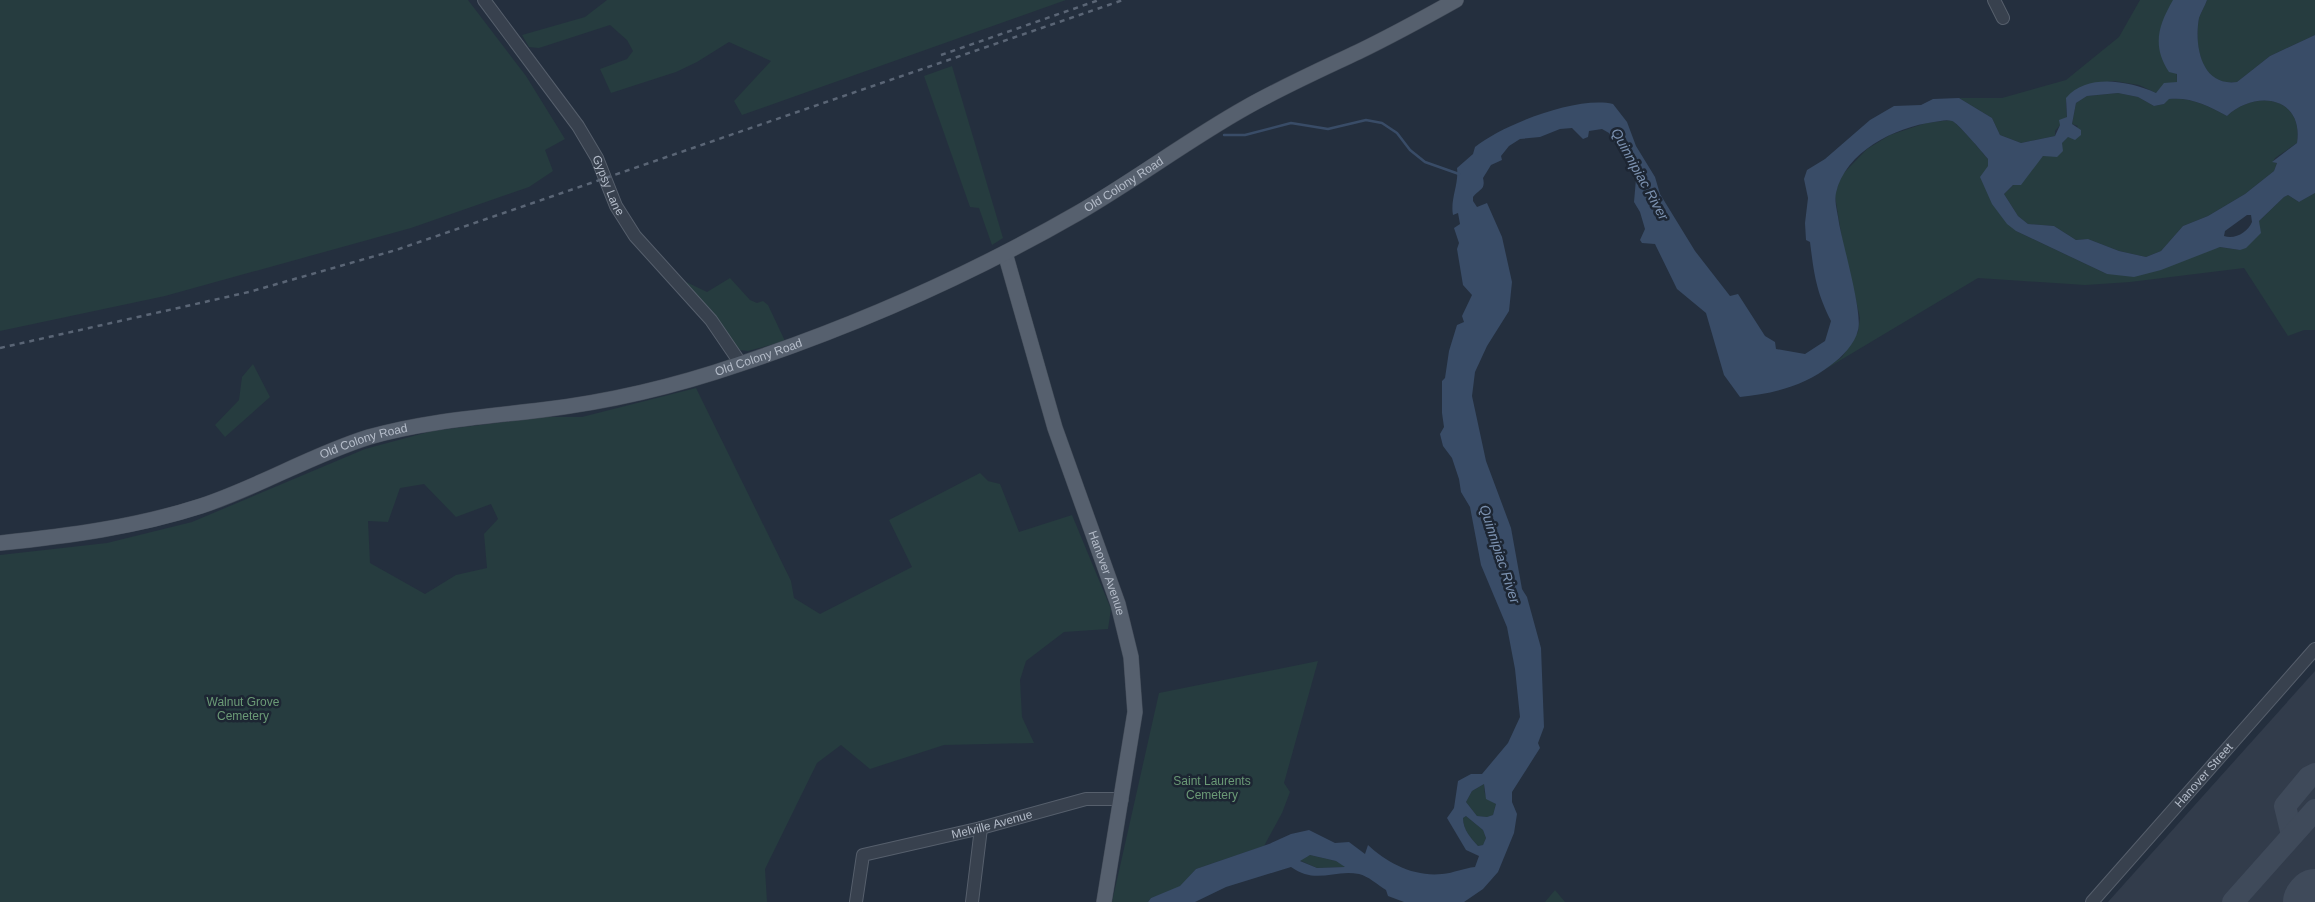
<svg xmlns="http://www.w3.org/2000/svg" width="2315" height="902" font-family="Helvetica,sans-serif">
	<rect width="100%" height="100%" fill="#242f3e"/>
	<polygon fill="#323c4b" points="2315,671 2315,902 2108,902"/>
	<g fill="#263c3f" fill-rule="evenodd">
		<polygon points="0,0 468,0 526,76 565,139 545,150 553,171 529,187 411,228 165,296 0,331"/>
		<polygon points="607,0 1066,0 742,115 734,101 771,61 729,42 697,62 676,72 611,93 600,69 627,59 633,51 627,40 610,25 539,48 529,47 522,35 585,17"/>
		<polygon points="2140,0 2173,0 2177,82 2156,93 2139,85 2114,81 2083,86 2066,103 2067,117 2055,131 2055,136 2021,143 2000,135 1992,118 1959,98 2002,98 2066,80 2119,37"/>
		<path d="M2207 0H2315V35L2270 56 2237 82C2201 87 2194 46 2199 18 2201 12 2205 6 2207 0Z"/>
		<polygon points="952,66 1003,238 992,245 979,208 970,207 924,76"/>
		<path d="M2118 93 2138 97 2154 106 2164 104 2168 99C2191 97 2207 105 2227 116 2256 89 2304 97 2297 143L2275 158 2273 162 2277 163 2274 171 2245 194 2208 216 2183 226 2161 251 2146 257 2119 251 2088 239 2076 240 2054 226 2028 224 2018 216 2004 194 2043 156 2062 143 2078 126 2072 124 2076 103 2087 96Z"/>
		<path d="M1951 120C1960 125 1980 150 1988 159V166L2016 231 2107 274 2220 247 2240 250 2259 221 2284 197 2288 195 2299 202 2315 193V330H2304L2288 336 2244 268 2130 282 2085 285 1978 278 1824 370 1842 357 1858 332 1860 318 1843 245 1835 196 1840 177 1867 149 1890 135 1926 123Z"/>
		<polygon points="730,278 750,300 757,303 763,301 768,305 785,341 748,351 740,350 680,279 707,292"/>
		<polygon points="253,364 270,397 225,437 215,425 239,400 242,377"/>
		<path d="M696 388 791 581 794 598 820 614 912 567 889 520 980 473 988 481 1000 484 1019 532 1072 515 1111 609 1108 629 1064 632 1026 661 1020 680 1022 717 1034 743 944 745 870 769 841 745 817 763 765 869 767 902H0V555L107 543 192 522 365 449 432 431 543 417H582ZM424 484 456 517 491 504 498 519 484 534 487 568 456 575 425 594 370 563 368 521 388 522 400 488Z"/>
		<polygon points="1318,661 1284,783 1290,792 1282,813 1264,846 1196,869 1180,887 1151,898 1148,902 1112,902 1159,693"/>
		<path d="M1484 784C1484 796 1486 798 1496 804L1493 815 1487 817 1477 816 1466 802 1472 791Z"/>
		<path d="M1466 816 1483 830 1486 838 1483 845 1478 846C1471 838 1463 830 1463 818Z"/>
		<polygon points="1310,855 1336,861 1346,867 1317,868 1299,860"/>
		<polygon points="1555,890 1565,902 1545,902"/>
	</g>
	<path fill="#394c67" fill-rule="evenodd" d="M2173 0H2207C2205 6 2201 12 2199 18 2194 45 2201 87 2237 82L2270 56 2315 35V193L2299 202 2288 195 2284 197 2259 221 2261 233 2246 248 2240 250 2220 247 2161 270 2134 277 2107 274 2016 231 2007 224 1992 204 1980 177 1988 166V159C1983 153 1957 122 1952 121 1947 119 1940 121 1934 122 1895 127 1845 152 1836 193 1834 202 1838 214 1839 223 1843 245 1863 314 1858 330 1855 344 1842 357 1831 365 1804 386 1773 394 1740 397L1724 375 1706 313 1677 289 1655 244 1642 243 1640 240 1645 229 1640 212 1634 202 1636 179 1609 133 1602 129 1589 131 1588 137 1583 139 1572 128 1560 129 1540 137 1520 139 1509 146 1501 156 1502 160 1491 165 1483 178C1486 190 1479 189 1473 197V201L1477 207 1487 203 1502 237 1512 282 1509 311 1487 346 1475 372 1472 396 1486 461 1511 528 1522 589 1527 597 1541 648 1544 727 1538 743 1540 748 1512 792V802L1517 814 1514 833 1498 872 1483 889 1464 902H1404L1388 896 1386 890C1378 885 1368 876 1359 874 1334 869 1316 885 1291 867L1226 887 1195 902H1148L1151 898 1180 886 1196 869 1269 844 1291 834 1309 830 1335 843 1349 842 1365 854 1368 845C1387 863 1414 877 1442 874 1454 873 1464 868 1475 867L1479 856 1466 850 1447 818 1454 808 1458 781 1471 774H1482L1508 743 1520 717 1515 669 1507 627 1481 565 1470 507 1461 492 1459 479 1452 458 1443 446 1440 434 1444 427 1442 413V381L1445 378 1449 351 1457 325 1464 322 1462 316 1472 295 1463 285 1457 249 1459 243 1454 228 1460 224 1458 213 1453 215C1450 199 1459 185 1457 168L1473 154 1475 147C1504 124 1577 96 1613 104L1627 122 1636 146 1655 177 1660 194 1695 251 1730 296 1738 294 1765 336 1775 342 1776 349 1805 354 1825 341 1831 321C1816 291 1814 274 1810 242L1806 240 1805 223 1808 198 1804 179 1807 170 1825 159 1870 120 1894 106 1921 105 1933 99 1959 98 1992 118 2000 135 2021 143 2055 136 2060 125 2059 120 2067 117 2066 98C2087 73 2129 81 2156 93L2164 83 2177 82V74L2169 72C2152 46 2158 26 2173 0ZM2118 93 2138 97 2154 106 2164 104 2169 99C2191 97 2207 105 2227 116 2256 89 2304 97 2297 143L2272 162 2277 163 2274 171 2245 194 2208 216 2183 226 2161 251 2146 257 2119 251 2088 239 2076 240 2054 226 2028 224 2018 216 2004 194 2013 185H2021L2043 156 2057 157 2063 151 2062 143 2068 137 2075 140 2081 135V130L2072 124 2076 103 2087 96ZM2247 215H2251L2252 222C2248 232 2235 240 2224 236L2225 231ZM1484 784 1486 799 1496 804 1493 815 1487 817 1477 816 1466 802 1472 791ZM1466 816 1483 830 1486 838 1483 845 1478 846C1471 838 1463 830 1463 818ZM1310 855 1336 861 1345 867 1317 868 1300 861Z"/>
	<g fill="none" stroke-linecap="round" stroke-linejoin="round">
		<polyline stroke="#394c67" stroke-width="2.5" points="1224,135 1245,135 1291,123 1328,129 1366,120 1382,123 1397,133 1410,150 1425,162 1459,174"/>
		<g stroke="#3f4a5a" stroke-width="22">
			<polyline points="2292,835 2285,806 2309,777 2315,774"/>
			<polyline points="2233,902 2315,810"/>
		</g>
		<polyline stroke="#3f4a5a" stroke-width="58" points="2312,902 2315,898"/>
		<g stroke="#565f6c" stroke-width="14">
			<g id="minor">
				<path id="s1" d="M484 0 578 126 597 158 616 206 635 236 711 320 741 364"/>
				<polyline points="1994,0 2003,18"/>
				<path id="s2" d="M856 902 863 855 981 828 1086 799H1122"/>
				<polyline points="972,902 981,828"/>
				<path id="s3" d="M2092 902 2315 649"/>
			</g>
		</g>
		<g stroke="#414a57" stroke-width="16">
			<g id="major">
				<path id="s4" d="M1005 253 1055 428 1118 604 1131 657 1135 712 1104 902"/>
				<path id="s5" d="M0 543C68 536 136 527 201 506 259 487 311 455 369 437 425 421 483 417 541 410 608 402 676 386 740 364 857 325 972 274 1078 213 1135 180 1188 140 1245 108 1282 87 1320 70 1358 52 1391 36 1424 18 1456 0"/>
			</g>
		</g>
		<use href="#minor" stroke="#38414e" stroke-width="12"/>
		<use href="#major" stroke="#56606e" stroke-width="15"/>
		<g stroke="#5a6575" stroke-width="2.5" stroke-dasharray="5 5" stroke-linecap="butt">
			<polyline points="941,55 1099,0"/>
			<polyline points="0,348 249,292 396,250 1123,0"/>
		</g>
	</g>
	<g text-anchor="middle" stroke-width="5" stroke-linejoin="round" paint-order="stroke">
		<g font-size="12" fill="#b4bcc9" stroke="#1d2633">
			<text dy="4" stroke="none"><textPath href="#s5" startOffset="1190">Old Colony Road</textPath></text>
			<text dy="4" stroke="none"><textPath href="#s1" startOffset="224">Gypsy Lane</textPath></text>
			<text dy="4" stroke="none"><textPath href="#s5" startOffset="785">Old Colony Road</textPath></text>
			<text dy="4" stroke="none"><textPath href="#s5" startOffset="380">Old Colony Road</textPath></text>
			<text dy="4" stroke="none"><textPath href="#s4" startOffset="336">Hanover Avenue</textPath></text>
			<text dy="4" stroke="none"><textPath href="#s3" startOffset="169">Hanover Street</textPath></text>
			<text dy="4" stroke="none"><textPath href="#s2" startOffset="180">Melville Avenue</textPath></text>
		</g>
		<g font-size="12" fill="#6b9a76" stroke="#1d2633">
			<text x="243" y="706">Walnut Grove<tspan x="243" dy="14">Cemetery</tspan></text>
			<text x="1212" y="785">Saint Laurents<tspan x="1212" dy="14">Cemetery</tspan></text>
		</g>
		<g font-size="14" font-style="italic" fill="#7c92b1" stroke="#1d2633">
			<text transform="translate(1640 174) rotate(61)" y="5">Quinnipiac River</text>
			<text transform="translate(1500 554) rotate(72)" y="5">Quinnipiac River</text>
		</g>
	</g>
</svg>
